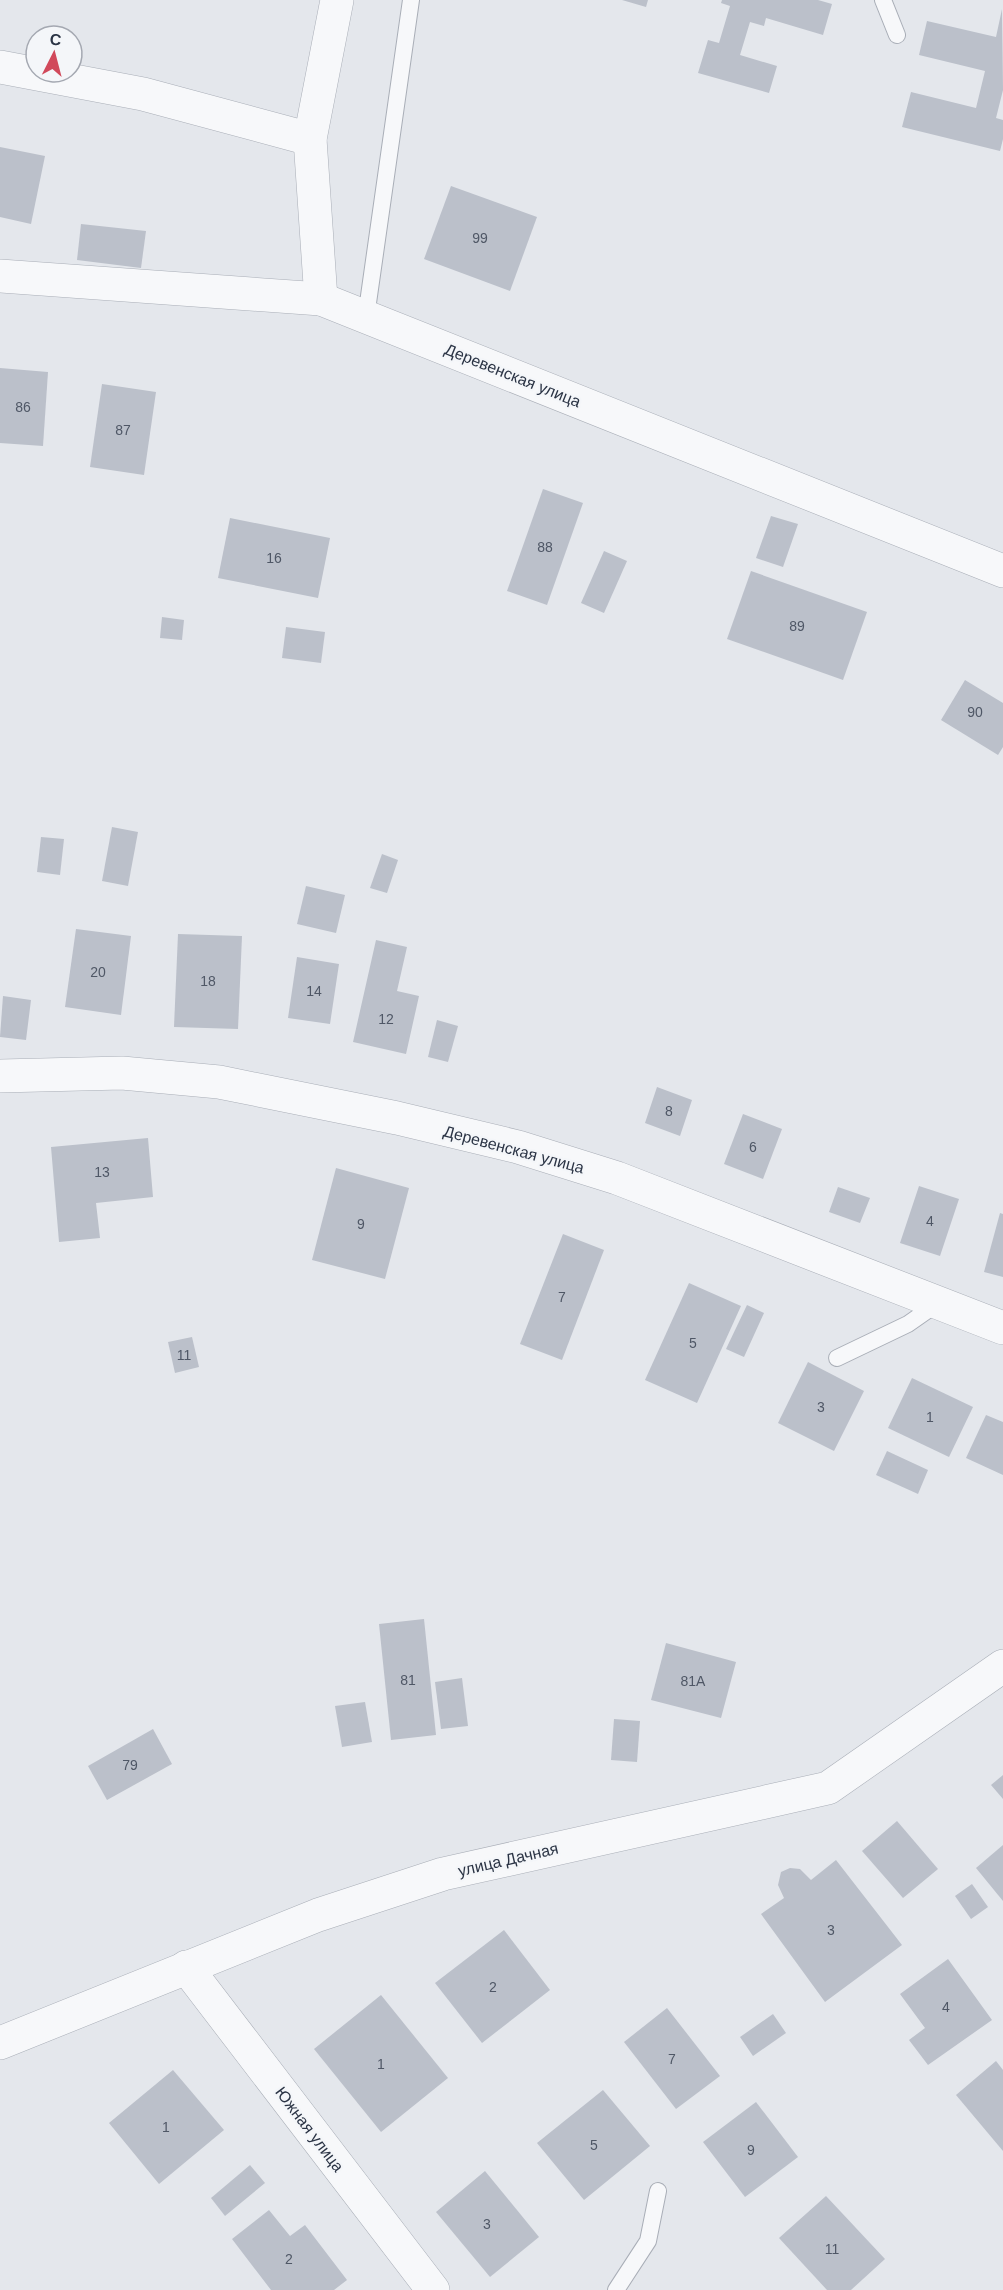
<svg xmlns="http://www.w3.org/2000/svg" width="1003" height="2290" font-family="Helvetica,sans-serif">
	<rect width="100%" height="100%" fill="#e4e7ec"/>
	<g fill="#bbc0ca">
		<polygon points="622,0 648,0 646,7"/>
		<polygon points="722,0 818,0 832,4 823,35 766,18 764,26 750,22 740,55 777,66 769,93 698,73 708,40 719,43 730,6 721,3"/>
		<polygon points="1002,9 1003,90 996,118 1003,120 1003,139 1000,151 902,127 911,92 976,108 985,71 919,55 927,21 996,37"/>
		<polygon points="0,147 45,156 31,224 0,217"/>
		<polygon points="451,186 537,217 510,291 424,259"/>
		<polygon points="81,224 146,231 141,268 77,260"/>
		<polygon points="0,368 48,372 43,446 0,443"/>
		<polygon points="102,384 156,392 144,475 90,467"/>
		<polygon points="543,489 583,503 547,605 507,591"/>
		<polygon points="771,516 798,524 783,567 756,558"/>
		<polygon points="230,518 330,538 318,598 218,578"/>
		<polygon points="604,551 627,561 604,613 581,603"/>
		<polygon points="751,571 867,612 843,680 727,639"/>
		<polygon points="162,617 184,620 182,640 160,638"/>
		<polygon points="286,627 325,632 321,663 282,658"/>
		<polygon points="965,680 1003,703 1003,747 998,755 941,720"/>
		<polygon points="112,827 138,832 128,886 102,881"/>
		<polygon points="41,837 64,839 60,875 37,872"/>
		<polygon points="382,854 398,860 387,893 370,888"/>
		<polygon points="306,886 345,895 336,933 297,924"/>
		<polygon points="76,929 131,936 121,1015 65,1007"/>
		<polygon points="178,934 242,936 238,1029 174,1027"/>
		<polygon points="376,940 407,947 397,991 419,996 406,1054 353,1042"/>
		<polygon points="297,957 339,964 330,1024 288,1018"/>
		<polygon points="3,996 31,1000 26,1040 0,1037"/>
		<polygon points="437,1020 458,1026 448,1062 428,1057"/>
		<polygon points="657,1087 692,1100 680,1136 645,1123"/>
		<polygon points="743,1114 782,1129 763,1179 724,1164"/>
		<polygon points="148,1138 153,1197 96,1203 100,1238 59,1242 51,1147"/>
		<polygon points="336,1168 409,1188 385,1279 312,1260"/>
		<polygon points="919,1186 959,1199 940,1256 900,1243"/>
		<polygon points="838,1187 870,1198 860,1223 829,1212"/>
		<polygon points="1000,1213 1003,1214 1003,1277 984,1272"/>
		<polygon points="563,1234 604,1250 562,1360 520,1344"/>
		<polygon points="689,1283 741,1306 697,1403 645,1380"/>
		<polygon points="747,1305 764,1313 744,1357 726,1349"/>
		<polygon points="192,1337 199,1367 175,1373 168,1342"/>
		<polygon points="808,1362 864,1391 834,1451 778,1423"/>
		<polygon points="912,1378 973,1407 949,1457 888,1428"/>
		<polygon points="986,1415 1003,1422 1003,1475 966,1458"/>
		<polygon points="887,1451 928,1470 918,1494 876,1475"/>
		<polygon points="424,1619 436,1735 391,1740 379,1624"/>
		<polygon points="666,1643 736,1662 721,1718 651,1700"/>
		<polygon points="462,1678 468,1726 441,1729 435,1682"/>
		<polygon points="365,1702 372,1742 342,1747 335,1706"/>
		<polygon points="614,1719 640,1721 637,1762 611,1760"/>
		<polygon points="153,1729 172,1764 107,1800 88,1766"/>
		<polygon points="1003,1775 1003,1799 991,1785"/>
		<polygon points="897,1821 938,1869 903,1898 862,1851"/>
		<polygon points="1003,1845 1003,1901 976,1868"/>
		<polygon points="836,1860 902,1945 825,2002 761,1914 784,1898 778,1885 781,1872 790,1868 800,1869 811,1880"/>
		<polygon points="972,1884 988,1907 971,1919 955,1896"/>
		<polygon points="504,1930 550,1990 482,2043 435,1983"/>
		<polygon points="948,1959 992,2020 928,2065 909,2040 925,2028 900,1994"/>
		<polygon points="381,1995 448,2078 381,2132 314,2049"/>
		<polygon points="667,2008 720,2076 676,2109 624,2042"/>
		<polygon points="773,2014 786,2033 753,2056 740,2037"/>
		<polygon points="996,2061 1003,2070 1003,2151 956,2095"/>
		<polygon points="173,2070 224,2130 159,2184 109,2123"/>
		<polygon points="603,2090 650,2146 584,2200 537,2143"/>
		<polygon points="756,2102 798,2157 745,2197 703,2142"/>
		<polygon points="250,2165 265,2183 225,2216 211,2198"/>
		<polygon points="485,2171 539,2237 490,2277 436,2212"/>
		<polygon points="826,2196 885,2259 851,2290 827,2290 779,2238"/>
		<polygon points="269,2210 290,2236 305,2225 347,2280 334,2290 271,2290 232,2239"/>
	</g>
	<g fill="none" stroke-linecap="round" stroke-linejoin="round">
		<g stroke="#a9aeb7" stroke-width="18">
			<g id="service">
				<polyline points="883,0 897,35"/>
				<polyline points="366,317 411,0"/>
				<polyline points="837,1358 908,1324 938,1303"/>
				<polyline points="616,2290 648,2241 658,2191"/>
			</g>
		</g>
		<g stroke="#a9aeb7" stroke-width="34">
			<g id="minor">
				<polyline points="0,67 143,94 310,139"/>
				<polyline points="0,276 321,299 1003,571"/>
				<polyline points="321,299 310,139 337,0"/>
				<polyline points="0,1076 122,1073 219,1082 397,1118 518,1147 617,1178 1003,1328"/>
				<polyline points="186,1967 433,2290"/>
				<polyline points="0,2043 318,1915 443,1874 828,1788 1003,1666"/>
			</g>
		</g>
		<use href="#service" stroke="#f7f8fa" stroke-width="16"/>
		<use href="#minor" stroke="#f7f8fa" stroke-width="33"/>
	</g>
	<g text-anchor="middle" stroke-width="4.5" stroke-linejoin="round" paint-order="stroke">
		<g font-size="14" fill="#4f5766">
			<text x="480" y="243">99</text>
			<text x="23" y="412">86</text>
			<text x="123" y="435">87</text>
			<text x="545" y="552">88</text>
			<text x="274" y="563">16</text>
			<text x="797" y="631">89</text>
			<text x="975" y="717">90</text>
			<text x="98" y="977">20</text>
			<text x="208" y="986">18</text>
			<text x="314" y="996">14</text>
			<text x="386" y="1024">12</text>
			<text x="669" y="1116">8</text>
			<text x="753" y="1152">6</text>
			<text x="102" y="1177">13</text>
			<text x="930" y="1226">4</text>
			<text x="361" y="1229">9</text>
			<text x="562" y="1302">7</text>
			<text x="693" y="1348">5</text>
			<text x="184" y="1360">11</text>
			<text x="821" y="1412">3</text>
			<text x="930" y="1422">1</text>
			<text x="408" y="1685">81</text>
			<text x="693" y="1686">81А</text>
			<text x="130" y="1770">79</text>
			<text x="831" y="1935">3</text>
			<text x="493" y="1992">2</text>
			<text x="946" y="2012">4</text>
			<text x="672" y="2064">7</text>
			<text x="381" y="2069">1</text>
			<text x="166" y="2132">1</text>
			<text x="594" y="2150">5</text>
			<text x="751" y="2155">9</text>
			<text x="487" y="2229">3</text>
			<text x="832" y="2254">11</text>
			<text x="289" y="2264">2</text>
		</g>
		<g font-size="16" fill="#2b3445" stroke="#f4f6f9">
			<text transform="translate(513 375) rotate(22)" y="6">Деревенская улица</text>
			<text transform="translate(514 1149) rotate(15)" y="6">Деревенская улица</text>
			<text transform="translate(508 1859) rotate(-13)" y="6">улица Дачная</text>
			<text transform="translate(310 2129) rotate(53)" y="6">Южная улица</text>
		</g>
	</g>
	<g transform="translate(54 54) rotate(6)"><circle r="28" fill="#f4f6f9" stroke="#a4a8b1" stroke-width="1.5"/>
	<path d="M0-4.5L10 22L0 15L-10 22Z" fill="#d1495b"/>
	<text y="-9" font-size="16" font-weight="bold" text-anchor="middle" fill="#2b3445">С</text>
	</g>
</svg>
